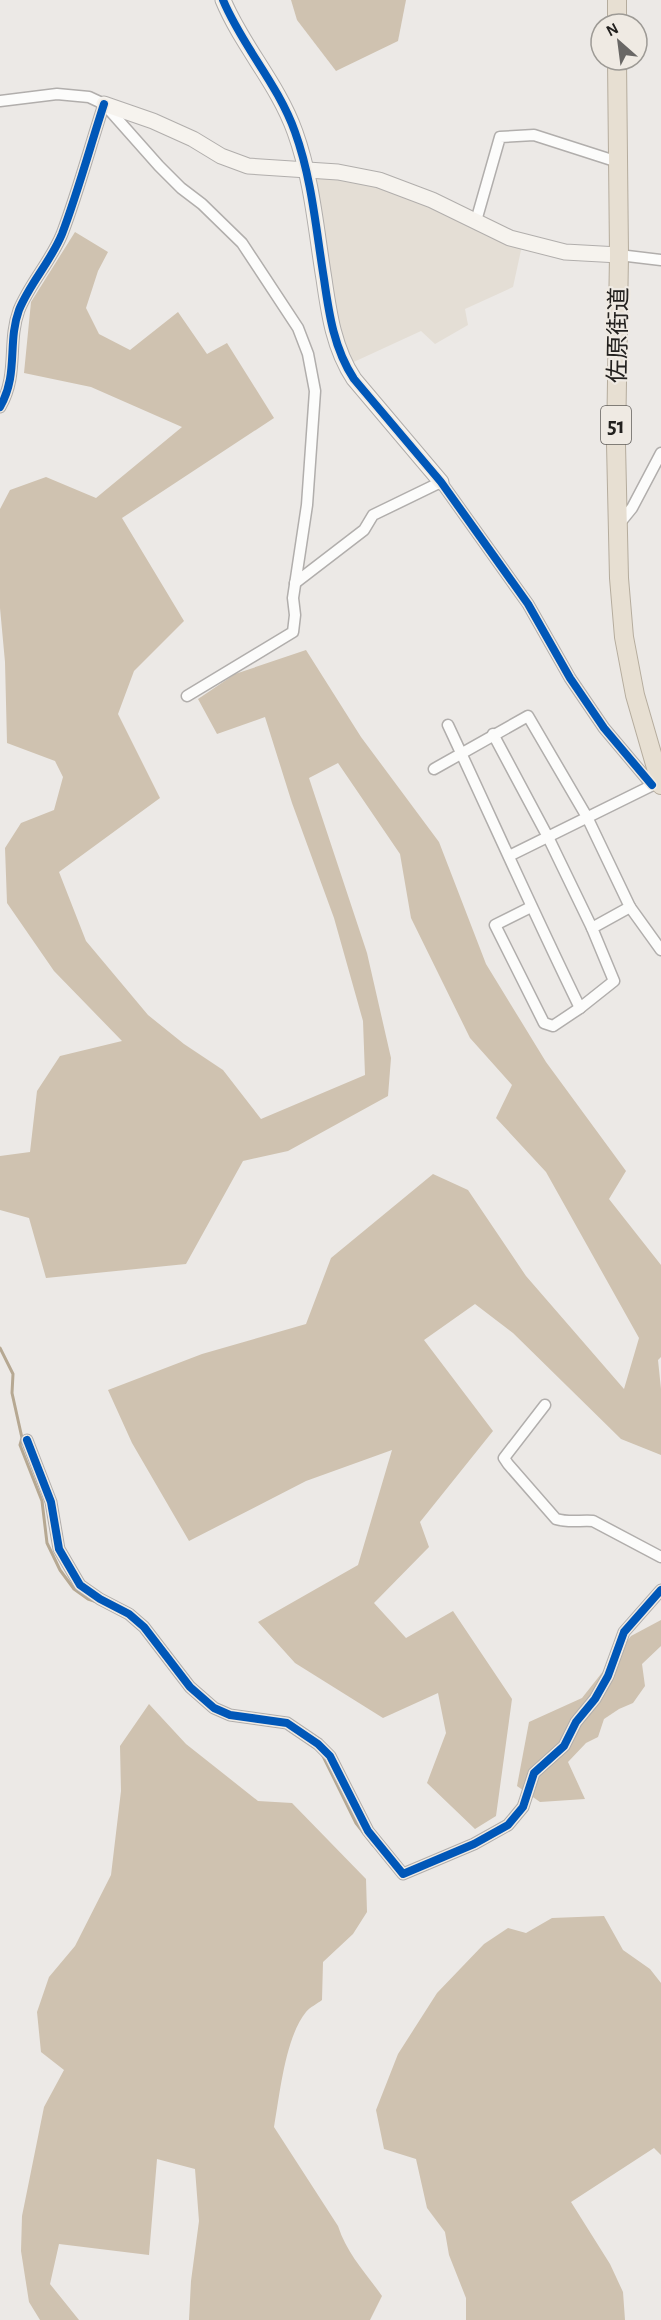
<svg xmlns="http://www.w3.org/2000/svg" width="661" height="2320" font-family="'Alegreya Sans','Noto Sans JP',sans-serif">
	<rect width="100%" height="100%" fill="#ece9e6"/>
	<polygon fill="#e4ded5" points="306,170 338,172 523,241 513,287 465,309 468,325 435,344 421,331 345,366"/>
	<g fill="#cfc2b0">
		<polygon points="291,0 406,0 398,41 336,71 297,20"/>
		<polygon points="75,232 108,252 98,271 86,308 99,334 130,350 178,312 207,354 227,343 274,418 122,518 184,621 134,671 118,714 160,798 59,872 86,941 148,1015 184,1044 223,1070 261,1119 365,1075 363,1021 334,918 292,803 265,717 217,734 198,699 235,674 306,650 361,737 439,842 486,964 546,1062 626,1171 609,1199 661,1265 661,1357 658,1360 661,1389 661,1455 621,1439 513,1333 475,1304 424,1340 493,1431 420,1522 429,1547 374,1603 406,1638 453,1611 512,1699 496,1816 475,1829 427,1783 446,1733 438,1693 383,1718 295,1663 258,1622 358,1565 392,1450 306,1481 189,1541 132,1443 108,1390 202,1354 306,1324 331,1258 433,1174 468,1190 526,1276 624,1389 639,1338 546,1172 496,1118 512,1085 470,1038 411,918 400,854 338,763 309,778 367,953 391,1058 388,1096 288,1151 243,1161 186,1264 46,1278 29,1218 0,1210 0,1156 30,1152 37,1091 60,1056 122,1041 54,971 7,903 5,848 21,823 54,810 63,777 55,761 7,743 5,662 0,608 0,509 10,490 46,477 96,498 182,427 91,387 24,373 31,302"/>
		<polygon points="661,1620 661,1646 642,1664 645,1686 633,1703 619,1709 604,1719 598,1737 586,1743 568,1762 585,1799 540,1802 517,1786 529,1722 582,1698 631,1636"/>
		<path d="M149 1704 186 1744 258 1801 292 1803 366 1879 367 1912 353 1934 323 1962 322 2000C317 2004 310 2007 306 2012 285 2038 280 2094 274 2127L338 2226C347 2254 366 2273 382 2296L370 2320H189L191 2281 199 2221 195 2169 157 2159 149 2255 59 2244 50 2284 79 2320H40L29 2302 21 2251 22 2216 44 2107 64 2070 41 2052 37 2012 49 1977 75 1946 111 1875 121 1791 120 1746Z"/>
		<polygon points="604,1916 623,1950 650,1969 661,1983 661,2155 654,2148 571,2202 610,2264 623,2292 625,2320 466,2320 466,2298 449,2255 445,2232 427,2208 416,2159 384,2149 376,2110 398,2054 437,1993 484,1944 508,1928 526,1933 552,1918"/>
	</g>
	<g fill="none" stroke-linecap="round" stroke-linejoin="round">
		<g stroke="#b6a892" stroke-width="3">
			<polyline points="0,1348 13,1374 12,1393 22,1438 20,1445 42,1501 47,1543 60,1570 74,1589 88,1599 97,1602"/>
			<polyline points="322,1754 356,1823 373,1845"/>
		</g>
		<g stroke="#b1aeac" stroke-width="13">
			<g id="street">
				<polyline points="0,101 57,94 89,97 104,104 159,166 181,188 202,204 242,243 298,328 308,354 315,391 307,505 293,598 295,615 293,632 187,696"/>
				<polyline points="476,221 500,137 534,135 618,162"/>
				<polyline points="619,255 661,260"/>
				<path d="M0 407C19 374 7 343 19 310 30 283 51 261 62 234 78 192 90 147 104 104"/>
				<polyline points="619,524 632,508 661,453"/>
				<polyline points="295,583 364,530 373,515 441,482 528,604 570,678 604,728 652,785"/>
				<polyline points="493,734 548,837 592,928"/>
				<path d="M434 769 528 716 587 817 630 907 592 928 614 981 580 1008C534 914 492 819 448 725"/>
				<polyline points="509,856 657,783"/>
				<polyline points="531,907 495,925 544,1023 553,1026 580,1008"/>
				<polyline points="630,907 661,950"/>
				<path d="M545 1405 504 1458 508 1464 556 1519C569 1523 580 1520 593 1521L661 1557"/>
				<polyline points="27,1440 51,1502 59,1549 80,1585 100,1599 129,1614 144,1627 190,1687 214,1708 230,1715 287,1723 318,1744 330,1756 368,1831 403,1874 474,1844 508,1825 523,1807 534,1773 564,1746 576,1722 595,1699 608,1676 624,1632 661,1590"/>
			</g>
		</g>
		<g stroke="#b1aeac" stroke-width="17">
			<g id="secondary">
				<path d="M223 0C242 46 278 84 295 132 312 179 316 230 324 279 329 314 334 349 354 379L441 482"/>
				<polyline points="104,104 153,121 193,139 221,156 248,166 338,172 379,180 432,200 510,238 565,252 619,255"/>
			</g>
		</g>
		<g stroke="#b5ac9d" stroke-width="20">
			<g id="highway">
				<polyline points="617,0 617,24"/>
				<polyline points="617,60 619,255 616,444 619,578 624,637 635,695 661,785"/>
			</g>
		</g>
		<use href="#street" stroke="#fcfcfb" stroke-width="10"/>
		<use href="#secondary" stroke="#f6f3ee" stroke-width="15"/>
		<use href="#highway" stroke="#e7dfd2" stroke-width="18"/>
		<g stroke="#efeae3" stroke-width="11">
			<g id="cycleway">
				<path d="M223 0C242 46 278 84 295 132 312 179 316 230 324 279 329 314 334 349 354 379L441 482 528 604 570 678 604 728 652 785"/>
				<path d="M0 407C19 374 7 343 19 310 30 283 51 261 62 234 78 192 90 147 104 104"/>
				<polyline points="27,1440 51,1502 59,1549 80,1585 100,1599 129,1614 144,1627 190,1687 214,1708 230,1715 287,1723 318,1744 330,1756 368,1831 403,1874 474,1844 508,1825 523,1807 534,1773 564,1746 576,1722 595,1699 608,1676 624,1632 661,1590"/>
			</g>
		</g>
		<use href="#cycleway" stroke="#0057b8" stroke-width="8"/>
	</g>
	<g text-anchor="middle" stroke-width="4.5" stroke-linejoin="round" paint-order="stroke">
		<rect fill="#efeae3" stroke="#605d5a" stroke-width="1.5" x="601" y="406" width="30" height="38" rx="4.5"/>
		<g font-size="22" font-weight="bold" fill="#23211f">
			<text x="616" y="433">51</text>
		</g>
		<g font-size="24" fill="#23211f" stroke="#efeae3">
			<text transform="translate(618 335) rotate(-89)" y="8">佐原街道</text>
		</g>
	</g>
	<g transform="translate(619 42) rotate(332)"><circle r="28" fill="#efeae3" stroke="#9d9a95" stroke-width="1.5"/>
	<path d="M0-4.5L10 22L0 15L-10 22Z" fill="#696765"/>
	<text y="-9" font-size="16" font-weight="bold" text-anchor="middle" fill="#23211f">N</text>
	</g>
</svg>
